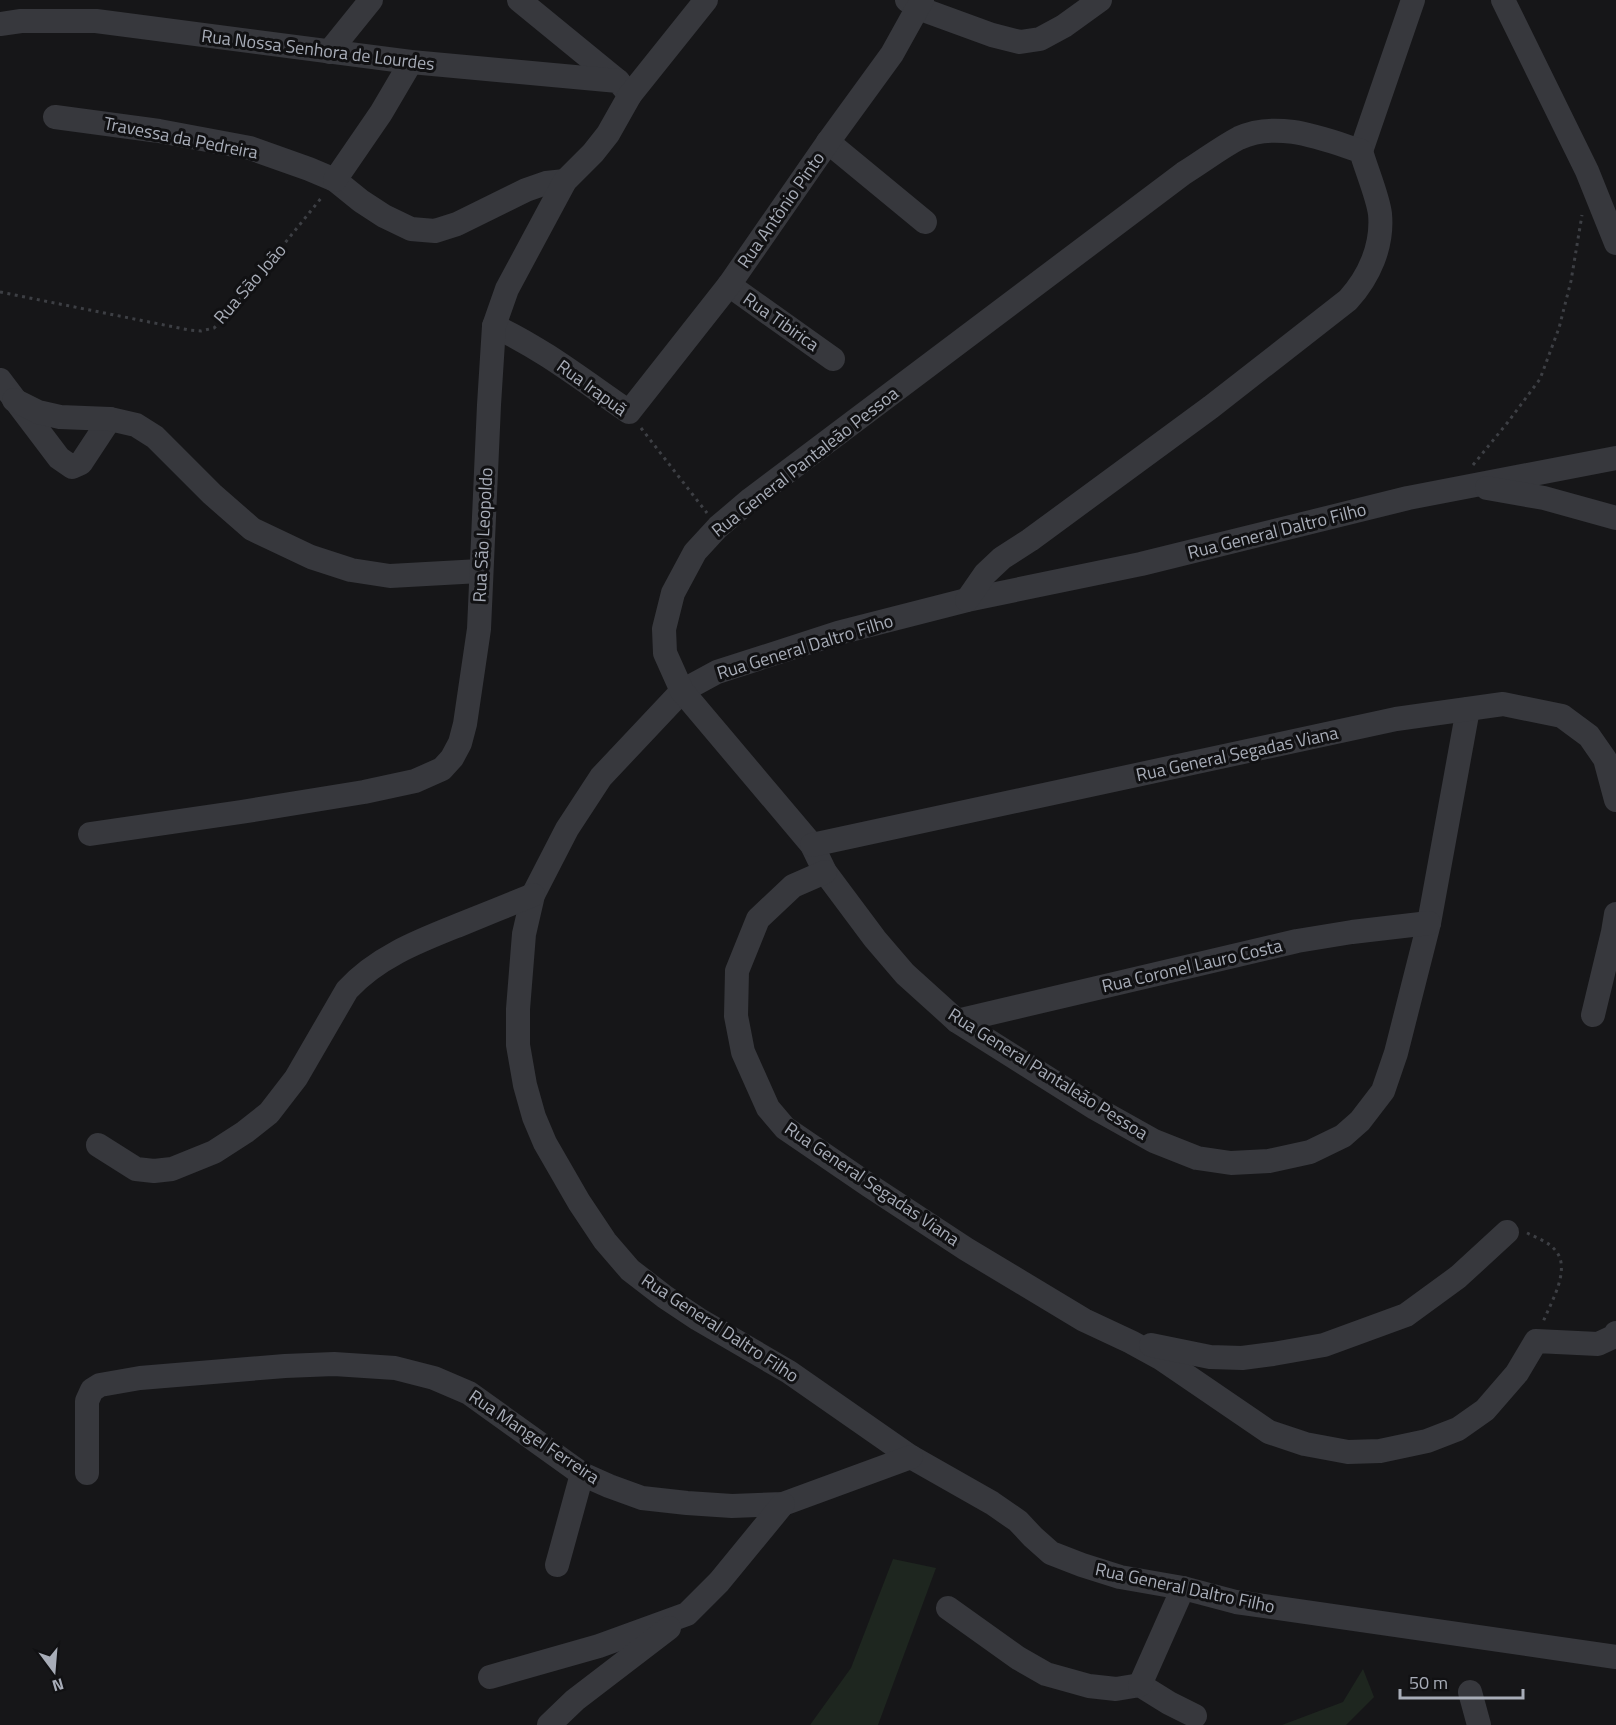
<svg xmlns="http://www.w3.org/2000/svg" width="1616" height="1725" font-family="'Titillium Web',sans-serif">
	<rect width="100%" height="100%" fill="#161618"/>
	<g fill="#1e261f">
		<polygon points="893,1559 936,1568 878,1725 810,1725 851,1668"/>
		<polygon points="1363,1669 1374,1697 1346,1725 1282,1725 1343,1702"/>
	</g>
	<g fill="none" stroke-linecap="round" stroke-linejoin="round">
		<g stroke="#3d3f44" stroke-width="3" stroke-dasharray="3 4.5" stroke-linecap="butt">
			<polyline points="0,292 189,330 201,331 214,328 222,321 322,197"/>
			<polyline points="641,428 707,513"/>
			<polyline points="1473,465 1508,422 1540,379 1559,328 1571,281 1582,215"/>
			<path d="M1527 1233C1537 1238 1549 1242 1556 1251 1571 1270 1551 1302 1543 1322"/>
		</g>
		<g stroke="#37383d" stroke-width="24">
			<polyline points="519,0 618,81"/>
			<polyline points="907,0 918,8 992,35 1020,42 1040,39 1064,26 1100,0"/>
			<polyline points="1503,0 1587,171 1616,243"/>
			<polyline points="0,24 21,21 96,21 411,62 618,81 630,95"/>
			<polyline points="329,52 371,0"/>
			<polyline points="55,117 159,131 250,148 309,169 335,180 361,201 384,216 411,229 435,231 457,224 526,190 546,183 565,181"/>
			<polyline points="828,142 925,222"/>
			<polyline points="1361,151 1413,0"/>
			<polyline points="335,180 381,113 411,62"/>
			<polyline points="729,285 833,359"/>
			<path d="M494 326C542 348 585 382 629 412L729 285 828 142 892 54 922 0"/>
			<polyline points="0,380 59,458 72,467 81,463 110,419"/>
			<polyline points="14,400 38,412 60,417 110,419 136,425 155,437 212,494 252,529 311,557 351,570 390,576 480,571"/>
			<polyline points="1616,458 1408,498 1141,564 967,600 838,633 717,672 682,691 601,777 567,829 533,895 524,934 518,1009 518,1045 525,1085 534,1117 545,1143 579,1202 605,1241 630,1270 665,1297 698,1319 789,1372 911,1457 992,1503 1018,1521 1033,1537 1051,1553 1082,1565 1120,1577 1183,1588 1236,1602 1616,1657"/>
			<polyline points="1487,488 1544,498 1616,518"/>
			<path d="M967 600 985 574 1002 558 1030 540 1211 407 1348 300C1369 277 1383 246 1380 214 1378 197 1366 169 1361 151 1323 139 1278 120 1239 138 1220 148 1202 162 1184 173L751 499 718 527 695 552 673 593 664 629 665 653 682 691 812 845 825 872 875 939 905 974 957 1021 1095 1108 1154 1141 1197 1158 1231 1163 1269 1161 1310 1152 1343 1136 1360 1121 1383 1091 1396 1053 1429 923 1468 709"/>
			<polyline points="90,834 241,812 364,792 415,781 442,769 452,758 460,743 465,724 479,629 489,405 494,326 507,289 565,181 593,153 608,134 630,95 706,0"/>
			<polyline points="812,845 1396,719 1503,704 1562,716 1589,736 1605,759 1616,800"/>
			<polyline points="825,872 793,886 758,919 737,971 736,1016 743,1052 768,1108 785,1128 870,1186 966,1249 1084,1320 1131,1342 1162,1359 1269,1432 1305,1444 1348,1452 1380,1451 1427,1441 1458,1429 1485,1410 1517,1373 1536,1341 1598,1344 1615,1336 1616,1333"/>
			<polyline points="1593,1015 1613,932 1616,914"/>
			<polyline points="957,1021 1297,941 1352,932 1429,923"/>
			<path d="M98 1145 136 1169 154 1171 172 1169 214 1152 245 1132 269 1113 296 1078 347 990C377 957 419 941 459 925 484 915 508 905 533 895"/>
			<polyline points="1151,1345 1210,1357 1242,1358 1273,1354 1324,1345 1406,1315 1458,1277 1507,1232"/>
			<polyline points="87,1473 87,1401 92,1390 100,1385 140,1378 285,1366 334,1364 395,1368 434,1378 469,1393 582,1474 609,1486 642,1498 687,1503 732,1506 783,1504 911,1457"/>
			<polyline points="557,1565 582,1474"/>
			<polyline points="948,1608 1018,1658 1046,1674 1089,1686 1116,1689 1140,1685 1169,1703 1195,1716"/>
			<polyline points="490,1677 599,1646 687,1614 719,1582 783,1504"/>
			<polyline points="1140,1685 1183,1588"/>
			<polyline points="1470,1692 1479,1725"/>
			<polyline points="549,1725 575,1700 669,1628"/>
		</g>
	</g>
	<g text-anchor="middle" stroke-width="6" stroke-linejoin="round" paint-order="stroke">
		<g font-size="18" fill="#a8adb8" stroke="#111113">
			<text transform="translate(318 50) rotate(7)" y="6">Rua Nossa Senhora de Lourdes</text>
			<text transform="translate(181 138) rotate(11)" y="6">Travessa da Pedreira</text>
			<text transform="translate(781 210) rotate(-55)" y="6">Rua Antônio Pinto</text>
			<text transform="translate(250 284) rotate(-49)" y="6">Rua São João</text>
			<text transform="translate(781 322) rotate(35)" y="6">Rua Tibirica</text>
			<text transform="translate(592 388) rotate(36)" y="6">Rua Irapuã</text>
			<text transform="translate(805 462) rotate(-38)" y="6">Rua General Pantaleão Pessoa</text>
			<text transform="translate(1277 531) rotate(-14)" y="6">Rua General Daltro Filho</text>
			<text transform="translate(483 535) rotate(-87)" y="6">Rua São Leopoldo</text>
			<text transform="translate(805 647) rotate(-17)" y="6">Rua General Daltro Filho</text>
			<text transform="translate(1237 754) rotate(-12)" y="6">Rua General Segadas Viana</text>
			<text transform="translate(1192 966) rotate(-13)" y="6">Rua Coronel Lauro Costa</text>
			<text transform="translate(1048 1074) rotate(32)" y="6">Rua General Pantaleão Pessoa</text>
			<text transform="translate(872 1184) rotate(34)" y="6">Rua General Segadas Viana</text>
			<text transform="translate(720 1328) rotate(33)" y="6">Rua General Daltro Filho</text>
			<text transform="translate(534 1437) rotate(34)" y="6">Rua Mangel Ferreira</text>
			<text transform="translate(1185 1588) rotate(12)" y="6">Rua General Daltro Filho</text>
		</g>
	</g>
	<g transform="translate(54 1671) rotate(164)" stroke="#111113" stroke-width="4.5" paint-order="stroke">
	<path d="M0-4.5L10 22L0 15L-10 22Z" fill="#a8adb8"/>
	<text y="-9" font-size="16" font-weight="bold" text-anchor="middle" fill="#a8adb8">N</text>
	</g>
	<path d="M1400 1689v9h123v-9" fill="none" stroke="#a8adb8" stroke-width="3"/>
	<text x="1409" y="1689" font-size="18" fill="#a8adb8" stroke="#111113" stroke-width="4.5" paint-order="stroke">50 m</text>
</svg>
